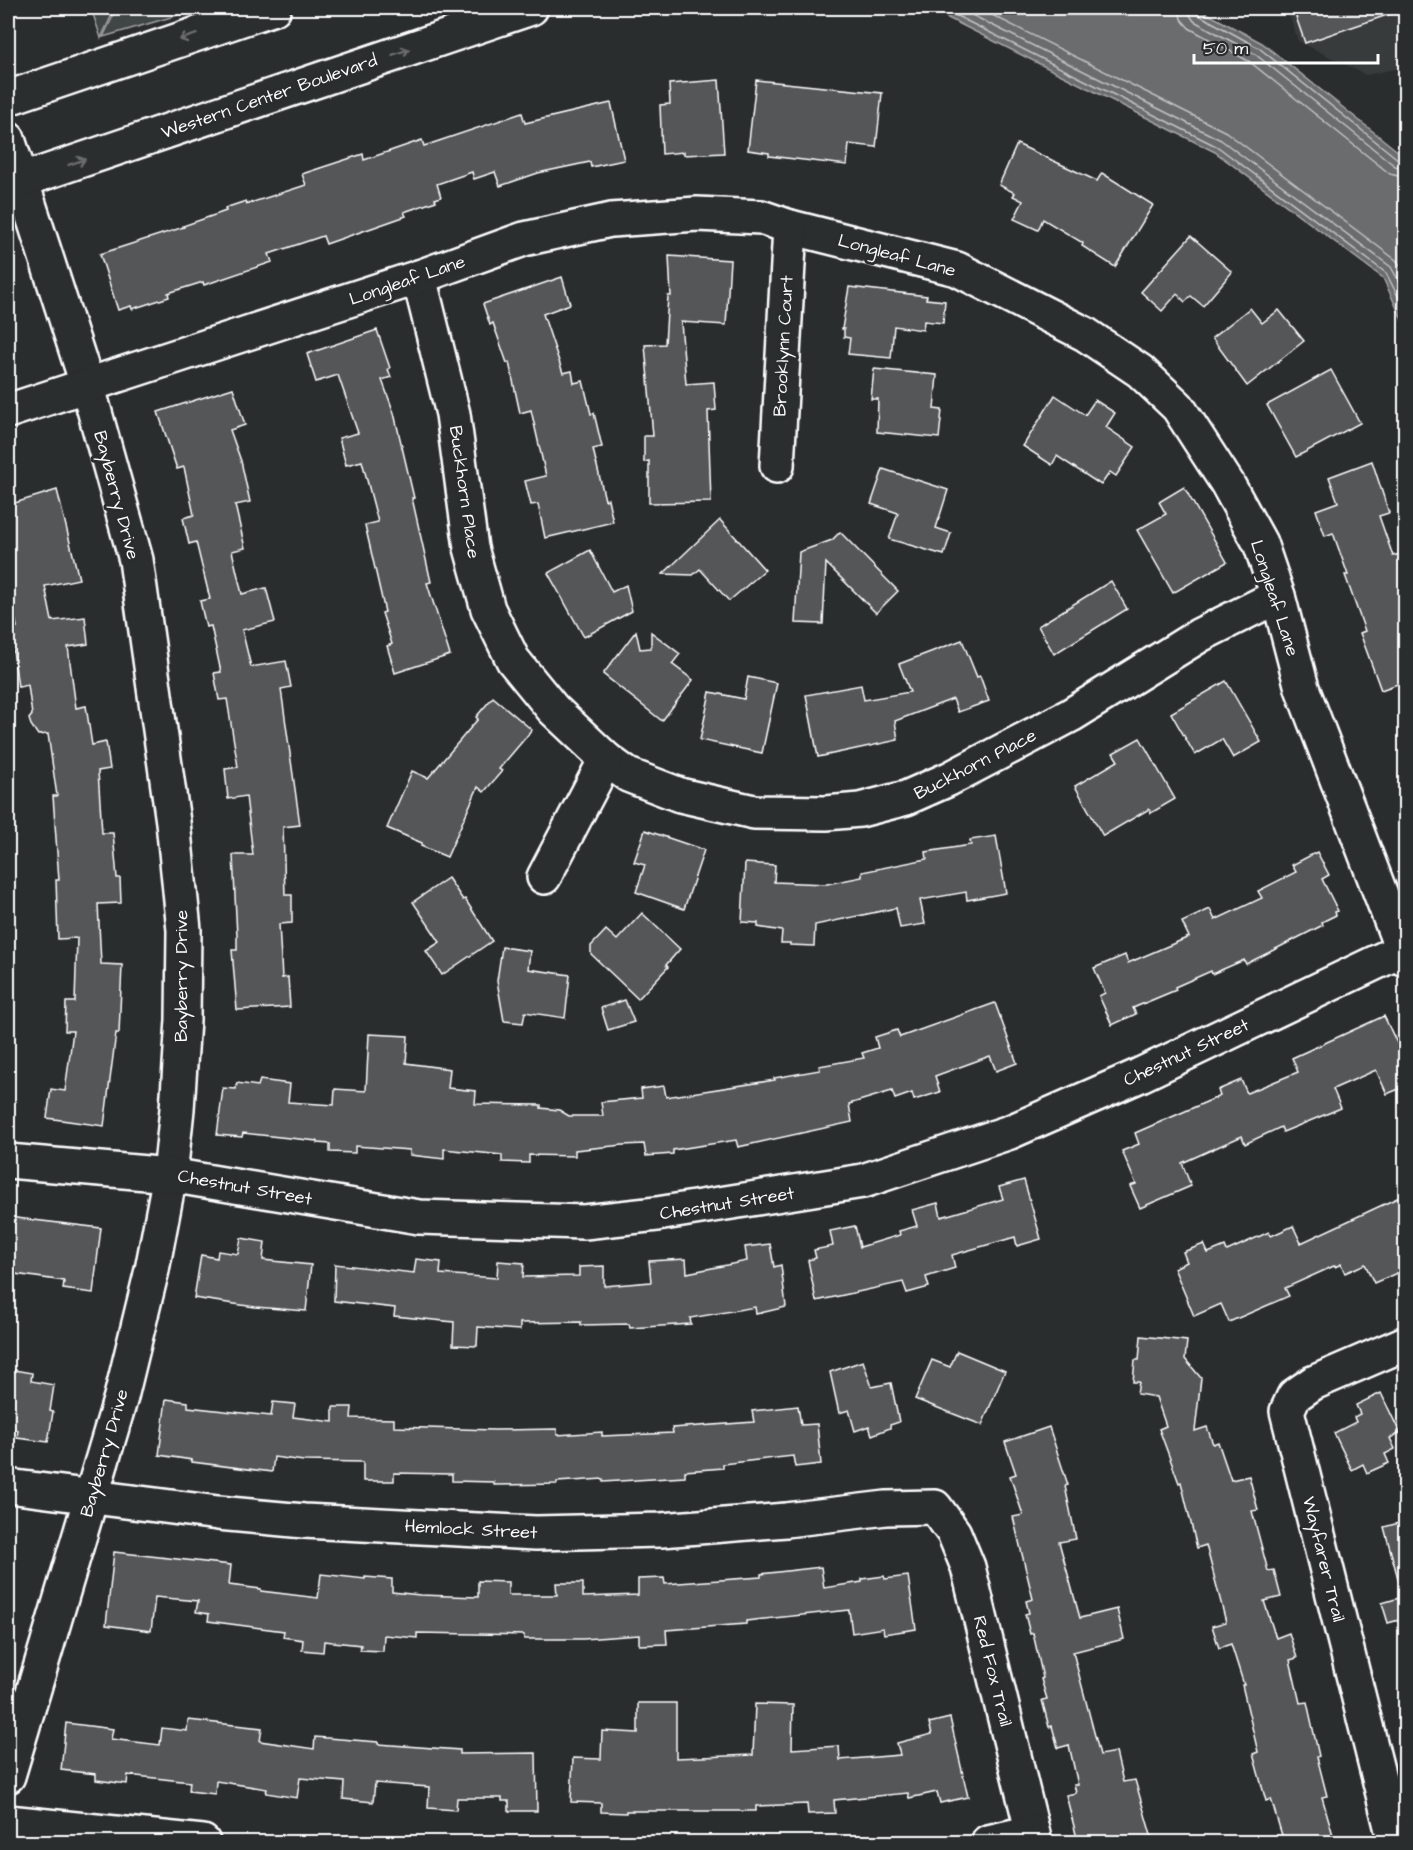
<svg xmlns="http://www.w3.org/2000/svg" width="1413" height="1850" font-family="'Architects Daughter',sans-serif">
	<rect width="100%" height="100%" fill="#2a2d2e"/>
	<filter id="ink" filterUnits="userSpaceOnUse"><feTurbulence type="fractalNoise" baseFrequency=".0167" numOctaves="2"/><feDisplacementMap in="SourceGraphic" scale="12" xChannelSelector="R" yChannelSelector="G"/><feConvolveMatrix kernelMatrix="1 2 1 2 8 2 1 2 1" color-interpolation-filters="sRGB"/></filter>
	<g filter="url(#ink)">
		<polygon fill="#373a3b" points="1287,8 1405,8 1405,67 1366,75 1298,41"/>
		<g fill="#414445" stroke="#a0a2a2" stroke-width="1.5">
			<polygon points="91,8 115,8 101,38"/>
			<polygon points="117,8 202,8 103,37"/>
		</g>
		<polygon fill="#6a6c6d" stroke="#a6a7a7" stroke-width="1.5" points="928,8 1197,8 1262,43 1405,157 1405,326 1383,278 1215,152"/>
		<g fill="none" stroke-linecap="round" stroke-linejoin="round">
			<g stroke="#c3c4c5" stroke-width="1.5">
				<polyline points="941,8 1218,147 1386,273 1406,312"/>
				<polyline points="958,8 1221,140 1391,267 1406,294"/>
				<polyline points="978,8 1226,132 1396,260 1406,273"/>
				<polyline points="1179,8 1181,19 1189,28 1250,62 1390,174 1406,178"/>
				<polyline points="1188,8 1190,15 1194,21 1255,54 1395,166 1406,169"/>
				<polyline points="1196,8 1199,15 1259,48 1399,160 1406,162"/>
			</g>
		</g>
		<g fill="#555758" stroke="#fff" stroke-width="1.5">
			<polygon points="1293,8 1398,8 1399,11 1305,43"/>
			<polygon points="719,80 724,153 684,155 684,152 662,154 660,105 670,104 669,84"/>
			<polygon points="756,80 882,93 876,147 849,144 847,165 769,156 769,153 748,150"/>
			<polygon points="611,103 624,160 591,167 590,162 538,173 500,186 495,172 474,179 472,172 437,184 441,197 435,199 436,201 404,212 406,216 326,244 323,236 269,254 272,262 204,285 203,282 168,293 169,297 132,309 131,306 118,310 100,254 184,227 183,226 226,211 225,208 246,201 247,204 306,185 302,174 363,154 364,160 422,140 424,146 522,113 525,123"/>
			<polygon points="1017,144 1097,181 1102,173 1153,205 1115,267 1082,246 1083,243 1043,219 1038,230 1014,219 1023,201 1013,196 1015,193 999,185"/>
			<polygon points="1191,236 1232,272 1203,306 1191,296 1185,302 1177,294 1162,311 1141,292"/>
			<polygon points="669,256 730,260 726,325 681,322 686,384 714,382 716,410 708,411 711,502 649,503 649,461 644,462 644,436 653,436 645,345 665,344 668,296 671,296"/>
			<polygon points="562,277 570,304 543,314 563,373 572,371 574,383 583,381 591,414 594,413 602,447 593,449 605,500 608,499 613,522 545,538 538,504 531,505 525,481 546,476 531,410 520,413 509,362 507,363 493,323 490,325 483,304"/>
			<polygon points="849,287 927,296 926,299 945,301 943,323 924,321 923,330 894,326 891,358 848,354 850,338 844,337 844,329 842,329"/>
			<polygon points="1250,308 1262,323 1279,310 1304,341 1247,386 1212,338"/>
			<polygon points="377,330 390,368 388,369 391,377 382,380 394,413 414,498 412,498 431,582 427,583 450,655 395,673 387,646 392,644 382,613 385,612 365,525 378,522 362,461 346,465 339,438 358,433 338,375 316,382 307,354"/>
			<polygon points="874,369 937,375 934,409 942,410 939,438 877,432 878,399 871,399"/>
			<polygon points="1331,370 1360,423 1296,457 1267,405"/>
			<polygon points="233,388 245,425 230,430 241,461 250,502 235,505 245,548 232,551 242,594 266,588 275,622 242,630 251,667 286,661 291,687 281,689 300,825 283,827 285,895 292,895 292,923 279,924 282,978 288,977 290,1007 237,1010 232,950 237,950 237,936 233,855 253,855 246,796 228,799 225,769 238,767 227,699 219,700 214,673 221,672 211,626 206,627 200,601 210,599 196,542 189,544 183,518 194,515 184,467 177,469 158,412"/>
			<polygon points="1055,395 1085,415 1095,400 1115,413 1106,427 1135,447 1116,476 1110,472 1101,485 1057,456 1052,465 1023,446"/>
			<polygon points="1372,461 1389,513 1379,516 1393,556 1406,552 1406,681 1381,690 1360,633 1365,631 1345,575 1348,575 1333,533 1325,536 1316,510 1338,502 1329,477"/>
			<polygon points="883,469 948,490 936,528 951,533 944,555 889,539 898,513 871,504"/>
			<polygon points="1184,487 1227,562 1173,593 1137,530 1166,514 1159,502"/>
			<polygon points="57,490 79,579 45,586 52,621 85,617 88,644 68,647 76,708 86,706 92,745 106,742 110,769 98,771 102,833 113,833 117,878 120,878 121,903 98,904 101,964 122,965 119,1033 116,1033 104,1126 47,1118 51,1089 65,1091 73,1031 65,1031 66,1002 75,1002 77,938 58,939 56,880 59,880 53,796 57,796 48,734 38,735 31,725 29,719 32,715 28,685 18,687 10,628 17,627 8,583 8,505"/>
			<polygon points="720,520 765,570 729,601 700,569 693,575 663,574"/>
			<polygon points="840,532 898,591 876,613 826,563 823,624 795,623 799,552 832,540"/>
			<polygon points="590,550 612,592 626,585 632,611 584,637 548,573"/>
			<polygon points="1111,581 1127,609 1054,654 1038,626"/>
			<polygon points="636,631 640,649 651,648 651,632 680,654 672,664 693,680 662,721 603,674"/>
			<polygon points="962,640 977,677 980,676 989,701 958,712 953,699 895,721 898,740 818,757 806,695 861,685 864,700 910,692 899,664"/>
			<polygon points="748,677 777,683 762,753 700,740 710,692 744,699"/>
			<polygon points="1226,681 1261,742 1233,758 1222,739 1195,755 1171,713"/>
			<polygon points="493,697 532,730 499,769 502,771 484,792 478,787 447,857 421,846 422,843 387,828 412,771 428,778 478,719 476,717"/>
			<polygon points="1140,738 1175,799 1151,813 1149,809 1103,836 1075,786 1118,761 1113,753"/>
			<polygon points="645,830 704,850 684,909 636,892 645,865 634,862"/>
			<polygon points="996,836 1006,893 967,900 966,892 920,900 925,924 900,928 896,908 815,925 814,946 790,945 790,943 781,943 782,931 758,927 758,923 742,922 745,863 775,865 774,882 827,884 862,877 862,872 927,859 926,852 971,845 970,840"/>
			<polygon points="1317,852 1329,875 1322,879 1338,911 1335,912 1336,915 1322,922 1323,925 1246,964 1244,960 1212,974 1211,971 1175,987 1176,990 1133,1008 1136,1014 1112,1025 1099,996 1105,993 1094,968 1125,955 1128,963 1189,937 1182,922 1210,909 1215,920 1262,898 1258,891 1296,872 1292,865"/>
			<polygon points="448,878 463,900 465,899 492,941 442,975 426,951 440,942 413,902"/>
			<polygon points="642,913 680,949 666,965 668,967 638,999 591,954 591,946 606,930 617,940"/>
			<polygon points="502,947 530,951 528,969 570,975 565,1018 525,1012 523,1023 504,1021 497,981"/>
			<polygon points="625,1000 634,1022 608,1030 601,1008"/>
			<polygon points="995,1003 1017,1063 996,1071 990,1056 935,1076 940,1092 914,1100 912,1093 895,1099 892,1091 849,1104 852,1122 738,1147 736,1140 673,1150 673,1154 646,1156 644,1144 623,1145 575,1150 575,1156 529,1155 529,1163 502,1162 502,1155 444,1149 444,1159 410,1155 410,1150 355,1146 355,1153 330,1152 330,1144 317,1143 317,1141 243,1133 242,1137 217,1135 223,1088 236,1089 237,1083 258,1086 260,1080 290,1084 288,1102 334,1105 335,1089 366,1091 369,1034 408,1036 406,1063 450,1069 448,1088 476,1091 475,1104 541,1105 541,1108 559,1110 569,1116 603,1116 601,1102 642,1098 641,1089 664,1086 666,1097 775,1080 774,1078 820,1070 819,1066 864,1058 862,1053 878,1048 875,1037 897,1030 900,1037"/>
			<polygon points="1384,1016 1406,1062 1406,1086 1387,1094 1376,1070 1333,1089 1341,1108 1283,1132 1281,1127 1245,1144 1242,1136 1182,1163 1191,1186 1140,1208 1130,1186 1136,1184 1122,1151 1139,1144 1135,1133 1220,1096 1218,1090 1241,1080 1247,1093 1298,1072 1292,1058"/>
			<polygon points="1024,1180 1041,1239 1017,1246 1015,1237 952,1255 955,1268 926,1277 929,1287 907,1293 903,1282 816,1301 808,1260 816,1258 814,1250 833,1246 830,1231 855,1226 860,1247 900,1235 899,1231 917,1226 912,1210 938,1203 941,1217 1003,1199 999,1187"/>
			<polygon points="1406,1194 1406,1269 1374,1283 1365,1264 1345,1273 1341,1264 1335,1267 1334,1266 1285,1288 1289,1296 1229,1322 1221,1304 1194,1316 1174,1268 1187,1262 1183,1252 1204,1244 1208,1253 1225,1246 1227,1251 1269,1232 1271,1236 1293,1226 1301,1243"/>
			<polygon points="8,1217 101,1228 93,1293 63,1289 64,1281 8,1273"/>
			<polygon points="241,1238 265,1242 263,1260 311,1265 306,1311 255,1307 194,1298 201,1255 217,1258 218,1251 238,1254"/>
			<polygon points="770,1244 774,1267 781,1265 786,1307 756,1314 755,1307 690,1318 691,1324 630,1328 629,1324 581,1325 581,1322 520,1323 520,1330 478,1327 477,1346 453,1345 454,1322 394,1316 395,1308 334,1301 335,1264 414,1273 416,1259 441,1262 440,1274 497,1278 498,1261 524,1263 523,1277 579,1276 579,1267 604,1266 604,1286 651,1282 649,1261 686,1259 687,1273 747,1261 745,1247"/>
			<polygon points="1141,1336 1187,1341 1185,1359 1201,1378 1195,1431 1207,1427 1213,1444 1218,1442 1231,1480 1249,1476 1258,1510 1252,1511 1268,1571 1274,1570 1281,1597 1264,1601 1276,1638 1289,1633 1297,1658 1290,1660 1300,1703 1307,1702 1319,1756 1317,1757 1327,1796 1322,1797 1335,1842 1284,1842 1271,1799 1266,1801 1253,1754 1258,1752 1242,1685 1244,1685 1231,1644 1219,1648 1212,1626 1226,1622 1206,1545 1197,1548 1181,1482 1179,1483 1159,1429 1166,1426 1156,1397 1137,1394 1139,1382 1133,1382 1135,1360 1139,1360"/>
			<polygon points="957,1351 1005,1371 982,1425 915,1399 932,1360 950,1367"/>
			<polygon points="863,1361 872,1387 891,1383 899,1422 890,1425 890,1428 872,1435 869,1426 855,1431 849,1410 839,1413 830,1372"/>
			<polygon points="8,1369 32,1373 31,1381 54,1385 50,1411 53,1412 48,1442 17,1438 18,1430 8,1427"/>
			<polygon points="1381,1393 1400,1433 1390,1438 1395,1449 1385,1454 1389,1463 1367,1473 1363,1464 1352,1470 1334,1433 1356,1422 1354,1417 1360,1414 1356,1405"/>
			<polygon points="166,1399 188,1402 188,1407 271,1416 273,1402 295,1404 293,1417 333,1422 333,1407 352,1407 351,1418 394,1419 394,1427 494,1430 557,1429 557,1435 602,1432 602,1436 673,1433 672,1428 754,1422 752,1411 798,1406 801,1425 817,1424 821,1464 795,1467 793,1456 723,1464 723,1468 685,1471 685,1477 603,1482 603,1479 557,1482 557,1484 494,1485 494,1482 452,1481 452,1474 394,1473 394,1481 363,1481 363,1462 304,1461 274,1457 272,1472 192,1462 192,1460 159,1455"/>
			<polygon points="1049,1427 1068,1485 1065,1486 1076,1539 1059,1542 1080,1618 1117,1609 1124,1639 1073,1652 1100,1755 1116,1752 1123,1782 1135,1780 1153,1842 1078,1842 1066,1795 1076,1793 1074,1785 1078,1785 1069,1745 1058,1748 1052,1726 1049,1727 1042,1700 1047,1699 1041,1679 1043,1678 1033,1633 1030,1634 1025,1614 1029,1613 1026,1601 1033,1599 1013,1517 1023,1515 1010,1476 1016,1474 1005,1442"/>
			<polygon points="1406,1521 1406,1582 1399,1582 1384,1527"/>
			<polygon points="114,1552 231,1565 229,1585 261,1589 261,1591 318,1598 321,1574 365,1579 365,1577 392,1579 392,1592 420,1595 478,1597 478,1581 508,1582 508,1595 557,1595 556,1583 583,1583 583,1597 638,1595 638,1579 664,1578 665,1584 761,1577 761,1574 821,1567 824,1588 862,1582 862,1579 884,1576 885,1579 908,1576 916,1629 884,1634 883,1628 852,1633 849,1610 746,1621 746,1624 666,1630 667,1644 639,1645 639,1635 583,1639 524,1639 524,1635 417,1633 417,1638 384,1635 383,1651 360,1650 361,1645 324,1641 323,1652 302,1650 303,1640 283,1637 284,1631 208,1621 209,1614 196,1612 198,1601 155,1597 151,1631 106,1625"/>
			<polygon points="1406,1596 1406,1618 1388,1623 1382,1603"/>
			<polygon points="638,1703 676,1703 676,1758 753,1755 755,1704 793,1705 792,1749 839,1746 840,1760 900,1755 897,1743 932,1734 929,1723 950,1718 968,1797 940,1803 937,1792 909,1798 908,1793 834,1800 835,1813 808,1814 807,1804 756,1806 756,1811 626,1811 626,1813 601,1812 601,1803 571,1802 573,1758 601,1759 602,1731 638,1733"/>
			<polygon points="188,1720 262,1728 260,1741 314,1749 315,1737 378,1742 378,1744 460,1750 460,1754 536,1753 537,1811 509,1811 509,1801 502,1801 502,1798 457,1798 456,1810 428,1808 429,1787 375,1783 373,1802 343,1799 344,1782 300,1778 297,1798 266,1793 267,1789 216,1781 215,1794 189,1791 190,1782 128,1775 127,1784 96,1780 96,1774 61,1770 66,1723 113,1729 111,1739 160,1745 162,1728 187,1731"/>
		</g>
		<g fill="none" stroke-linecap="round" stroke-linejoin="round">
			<g stroke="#fff" stroke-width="38">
				<g id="minor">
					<polyline points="8,139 87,384 136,560 173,822 184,930 183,1020 177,1109 170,1175 152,1270 121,1397 8,1776"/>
					<polyline points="419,277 453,414 471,548 488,609 513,660 553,709 606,759 628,775 680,795 754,812 826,813 860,810 906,798 949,779 1071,715 1200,635 1278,596"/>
					<polyline points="8,411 419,277 524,239 611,220 697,214 761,217 790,227 957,269 1085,334 1140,371 1178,407 1227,483 1260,543 1278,596 1302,688 1406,960"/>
					<polyline points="777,466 790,227"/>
					<polyline points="544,877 606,759"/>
					<polyline points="8,1161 170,1175 419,1217 584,1222 657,1214 863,1181 1010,1132 1138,1076 1402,950"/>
					<polyline points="8,1486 218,1513 304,1521 536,1533 661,1530 786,1520 886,1508 935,1507 954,1533 968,1567 1035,1842"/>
					<polyline points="8,1822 203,1842"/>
					<polyline points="988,1842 1032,1832"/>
					<polyline points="1395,1842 1287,1411 1294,1396 1313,1383 1406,1343"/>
				</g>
			</g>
			<g stroke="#fff" stroke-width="38">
				<g id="major">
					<polyline points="8,98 274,8"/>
					<polyline points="8,185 531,8"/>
				</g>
			</g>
			<use href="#minor" stroke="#2a2d2e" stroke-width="33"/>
			<use href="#major" stroke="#2a2d2e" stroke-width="33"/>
		</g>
		<defs><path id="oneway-shaft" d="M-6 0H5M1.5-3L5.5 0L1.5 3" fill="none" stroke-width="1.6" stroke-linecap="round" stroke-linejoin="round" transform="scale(1.5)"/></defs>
		<g stroke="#6a6c6d">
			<use href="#oneway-shaft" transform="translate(188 37) rotate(161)"/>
			<use href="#oneway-shaft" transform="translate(401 52) rotate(-19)"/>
			<use href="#oneway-shaft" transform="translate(77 162) rotate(-19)"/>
		</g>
	</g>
	<g text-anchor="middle" stroke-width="6" stroke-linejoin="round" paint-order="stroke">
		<g font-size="18" fill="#fff" stroke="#2a2d2e">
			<text transform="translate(269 96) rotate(-19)" y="6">Western Center Boulevard</text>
			<text transform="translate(897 255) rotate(15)" y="6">Longleaf Lane</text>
			<text transform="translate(407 280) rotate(-19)" y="6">Longleaf Lane</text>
			<text transform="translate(783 346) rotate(-87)" y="6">Brooklynn Court</text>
			<text transform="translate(465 492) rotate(82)" y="6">Buckhorn Place</text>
			<text transform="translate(117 495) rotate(75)" y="6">Bayberry Drive</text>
			<text transform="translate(1275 598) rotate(72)" y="6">Longleaf Lane</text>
			<text transform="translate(975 764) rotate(-27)" y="6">Buckhorn Place</text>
			<text transform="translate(181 976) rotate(-90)" y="6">Bayberry Drive</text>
			<text transform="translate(1186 1052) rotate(-25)" y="6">Chestnut Street</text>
			<text transform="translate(245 1187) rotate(10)" y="6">Chestnut Street</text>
			<text transform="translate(727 1203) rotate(-9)" y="6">Chestnut Street</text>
			<text transform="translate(104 1453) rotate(-74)" y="6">Bayberry Drive</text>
			<text transform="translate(471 1529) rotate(3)" y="6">Hemlock Street</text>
			<text transform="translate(1324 1559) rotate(76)" y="6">Wayfarer Trail</text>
			<text transform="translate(993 1671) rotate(76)" y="6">Red Fox Trail</text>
		</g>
	</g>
	<rect width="1413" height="1850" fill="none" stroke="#2a2d2e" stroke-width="30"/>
	<rect x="15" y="15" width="1383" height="1820" fill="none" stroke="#fff" stroke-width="2" filter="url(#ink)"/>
	<path d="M1194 54v9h184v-9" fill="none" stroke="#ffffff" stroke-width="3"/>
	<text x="1203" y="54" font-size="18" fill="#ffffff" stroke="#2a2d2e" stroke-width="4.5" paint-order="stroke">50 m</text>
</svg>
